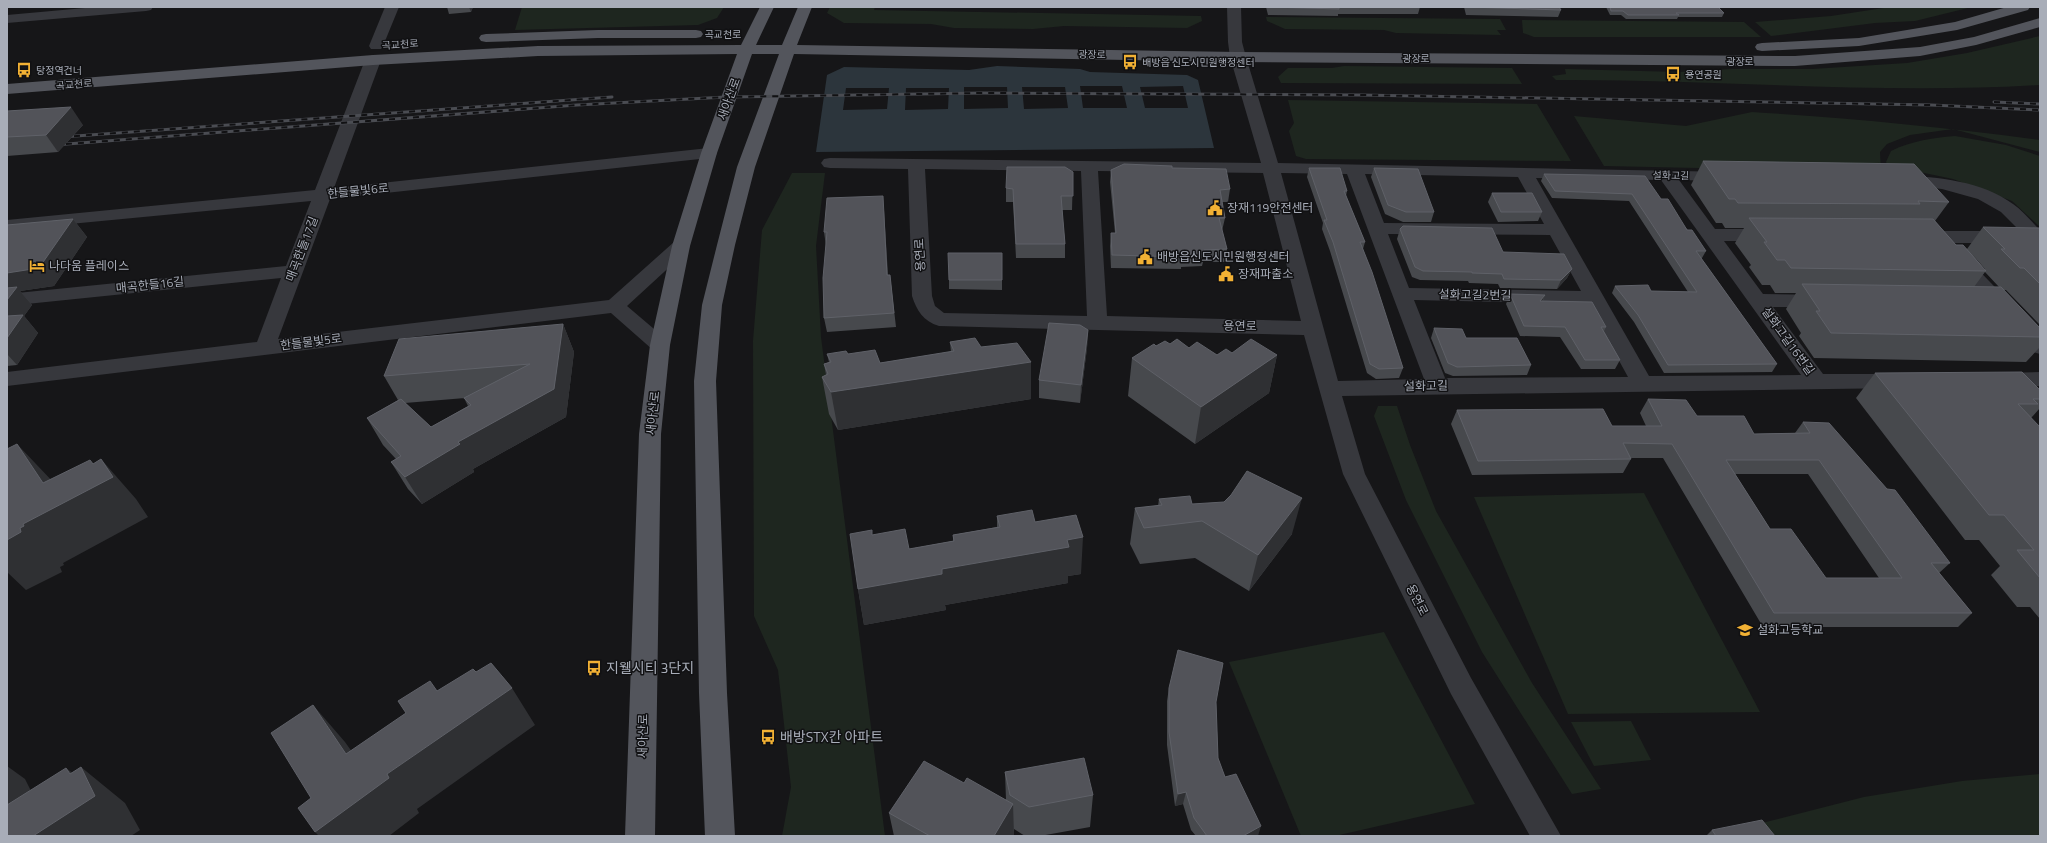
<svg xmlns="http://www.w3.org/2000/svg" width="2047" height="843" font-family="'Titillium Web','Noto Sans KR',sans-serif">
	<rect width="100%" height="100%" fill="#161618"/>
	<g fill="#1e261f">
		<polygon points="522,7 724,7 717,18 698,25 515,30"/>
		<polygon points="830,7 875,7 874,10 1201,16 1202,21 1187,28 1064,26 1033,29 954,28 931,24 844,23 827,13"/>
		<polygon points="1890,7 1972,7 1915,21 1875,23 1771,36 1755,22 1831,16"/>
		<polygon points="1266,17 1500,19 1506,30 1497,30 1501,35 1396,33 1384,30 1285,29 1267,21"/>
		<polygon points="1522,20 1744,22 1761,37 1534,37 1523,33"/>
		<path d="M2040 36 2039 85C1878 95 1717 79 1556 80L1552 76 1566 74 1565 69 1679 72 1732 69H1812L1907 63 1967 53Z"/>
		<polygon points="1344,66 1512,68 1522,84 1281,83 1278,77 1288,68 1332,68"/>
		<polygon points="1288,100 1537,104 1571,161 1306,159 1296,156 1289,131 1294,123"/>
		<path d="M1752 112C1849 118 1944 127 2040 140V152L1953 129 1910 135 1887 144 1880 152 1881 172 1604 166 1574 116 1686 126Z"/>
		<path d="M1955 136 2006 145 2040 156V227L2012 201 1953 179 1910 170H1890L1886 162 1891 151C1911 141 1932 138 1955 136Z"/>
		<polygon points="792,173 825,173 816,246 821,337 885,836 782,836 791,787 778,670 754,616 753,341 762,230"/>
		<polygon points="1378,406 1397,406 1410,445 1436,511 1532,683 1601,789 1572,794 1482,652 1406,500 1374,416"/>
		<polygon points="1644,493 1760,712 1568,714 1474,497"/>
		<polygon points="1384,632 1475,804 1335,836 1301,836 1229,662"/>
		<polygon points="1631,721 1651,760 1594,766 1571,722"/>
		<polygon points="2040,774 2040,836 1771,836 1762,823 1864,797 1962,781"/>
	</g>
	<path fill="#2c353c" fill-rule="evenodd" d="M997 66 1080 69 1090 72 1187 75 1198 80 1214 148 816 152 827 75 844 67 969 70ZM1080 86H1122L1127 108H1083ZM1183 86 1188 108H1145L1140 87ZM964 87H1007L1008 108 964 109ZM1022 87H1065L1068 108 1024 109ZM846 88H889L887 109 843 110ZM906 88H949L948 109 905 110Z"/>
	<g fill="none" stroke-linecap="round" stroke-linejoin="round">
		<g fill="#37383d" fill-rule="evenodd">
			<polygon points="96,7 153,7 151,10 146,11 7,23 7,15"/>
			<polygon points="385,7 399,7 383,46 381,49 371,49 369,46"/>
			<path d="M1227 7H1241L1242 42 1246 57 1278 163 1731 172 1734 176 1731 180 1725 181 1679 180 1715 229H1770L1777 231 1779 235 1777 239 1770 241H1724L1763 294 1821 295 1828 297 1831 301 1828 305 1821 307H1773L1823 374H1899L1907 376 1910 381 1907 386 1899 388 1342 396 1365 474 1471 678 1561 836H1530L1451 694 1343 474 1304 335 939 326C923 321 917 311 912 296L908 169 830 168 824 167 821 163 824 159 830 158 1261 163 1230 57 1228 42ZM925 169 1081 171 1087 316 944 313 935 306 932 296ZM1098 171 1263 173 1301 321 1107 316ZM1281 173 1347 174 1424 379 1338 381ZM1365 174 1518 177 1544 224 1384 223ZM1536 178 1661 180 1801 375 1649 376ZM1388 234 1550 235 1581 291 1409 288ZM1414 300 1588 304 1628 377 1445 378Z"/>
			<polygon points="373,55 378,57 381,60 334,188 709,148 715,149 717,153 715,157 709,158 330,199 278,339 609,300 674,242 681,240 688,242 690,246 688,250 627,306 667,340 670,345 667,350 660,352 653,350 611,313 7,386 7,372 257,342 281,278 7,306 7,294 286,266 311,201 7,230 7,220 315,190 365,60 368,57"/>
			<path d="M1901 175C1938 177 1982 181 2013 204 2023 211 2031 221 2040 230V246L2033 244 2001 212 1978 199 1942 189 1895 184 1892 180 1895 176Z"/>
			<polygon points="1918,231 2006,231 2013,233 2015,237 2013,241 2006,243 1918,243 1911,241 1909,237 1911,233"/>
			<polygon points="1958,254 1965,256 2040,334 2040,354 2033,352 1951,264 1949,260 1951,256"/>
			<polygon points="2040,372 2040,386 1999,387 1991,385 1988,380 1991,375 1999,373"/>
		</g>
		<g fill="#53555c" fill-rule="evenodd">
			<polygon points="760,7 774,7 756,45 782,45 798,7 812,7 797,45 1238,52 1795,56 1920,47 1974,37 2040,18 2040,27 1976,45 1920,56 1795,66 1238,62 794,54 755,167 735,245 722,305 716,381 727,693 735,836 705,836 699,693 694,381 702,305 717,245 737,167 779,54 752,54 717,153 690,246 670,345 661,434 655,836 625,836 639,434 650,345 672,246 701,153 737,54 538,56 373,65 7,94 7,84 373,55 538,46 741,45"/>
			<polygon points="2007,7 2030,7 2028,10 1957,30 1859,46 1762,51 1757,50 1755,47 1757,44 1762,43 1859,38 1955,22"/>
			<polygon points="598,30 696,30 701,31 703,34 701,37 696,38 598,38 486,42 481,41 479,38 481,35 486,34"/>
		</g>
		<g stroke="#4a4c52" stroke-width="3">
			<g id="rail">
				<polyline points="1994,102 2040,104"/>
				<polyline points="62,137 612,97"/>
				<polyline points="54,145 577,105 726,97 983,93 1360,95 1931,105 2040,110"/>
			</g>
		</g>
		<use href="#rail" stroke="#111113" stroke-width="2" stroke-dasharray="6" stroke-linecap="butt"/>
	</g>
	<g fill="#47494d" fill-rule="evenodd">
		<polygon points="447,7 473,7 471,12 449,14"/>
		<polygon points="1266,7 1420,7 1418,14 1338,14 1338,16 1268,15"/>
		<polygon points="1464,7 1559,7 1561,10 1558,17 1466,15"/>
		<polygon points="1606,7 1718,7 1724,13 1722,17 1678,17 1677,19 1626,19 1621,15 1610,15"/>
		<polygon points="7,111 83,125 58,152 7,156"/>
		<path d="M1703 161 1949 202 1935 221 1956 245 1967 249 1983 227 2040 228V325L2006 290H2003L2040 328V347L2026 362 1814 358 1799 336 1801 333 1786 309 1796 293H1775L1770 285H1762L1749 267 1751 265 1735 243 1744 228H1725L1722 223H1716L1691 185ZM1972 254 1985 269V270ZM1985 272 1999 287H1974Z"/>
		<polygon points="1172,168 1230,189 1228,202 1222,202 1225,218 1222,231 1227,249 1225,262 1203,262 1202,266 1181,267 1181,269 1111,268 1110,246 1111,233 1115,233 1110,182 1111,170"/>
		<polygon points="1309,168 1347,191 1346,196 1365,242 1363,249 1403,368 1399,378 1376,379 1367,373 1330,251 1322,229 1323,223 1307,177"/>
		<polygon points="1374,168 1434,212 1431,222 1403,222 1385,214 1371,177"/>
		<polygon points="1073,172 1072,210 1062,210 1065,244 1065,258 1016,258 1013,202 1006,202 1006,188"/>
		<polygon points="1544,174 1661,199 1706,251 1702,258 1701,258 1777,364 1772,372 1664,373 1634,322 1612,293 1615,286 1651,291 1688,292 1629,201 1552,198 1541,181"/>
		<polygon points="1492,193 1542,212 1538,221 1498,222 1488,202"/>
		<polygon points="884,210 888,275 890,275 896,327 827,332 824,318 826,246 824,232"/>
		<polygon points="73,219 87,237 54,286 20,291 32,305 24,316 38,333 17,365 7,366 7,225"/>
		<polygon points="1400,229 1503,252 1572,269 1567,278 1557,289 1500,288 1498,284 1469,283 1468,281 1420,280 1412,277 1397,239"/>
		<polygon points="1002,253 1002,290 949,289 949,280"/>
		<polygon points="1510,294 1545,295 1543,301 1606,327 1604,331 1620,360 1615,369 1581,369 1560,337 1520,336 1506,304"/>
		<path d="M563 324 574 352 566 417 473 469 474 472 422 504 408 489 391 462 396 459 383 445 367 418 398 400 384 376ZM464 398 468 406 431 427 405 403 465 398Z"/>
		<polygon points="1434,328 1466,338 1531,365 1527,375 1453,376 1445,373 1431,338"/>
		<polygon points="1088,330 1087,348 1080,403 1039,398 1039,380"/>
		<polygon points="950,342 981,347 1031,399 838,430 829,414 822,377 826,375 824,364 829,362 827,354 848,354 880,363 951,352"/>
		<polygon points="1156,346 1189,348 1217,355 1232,353 1277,355 1269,393 1195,444 1128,396 1132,358"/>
		<polygon points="1875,373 2040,390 2040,408 2031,418 2040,427 2040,619 2030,607 2017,607 1991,575 2000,566 1979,540 1965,540 1856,398"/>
		<path d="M1648 399 1697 416 1754 434 1795 433 1803 422 1950 563 1939 573 1972 613 1958 627H1763L1663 458H1631V459L1623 473 1472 475 1451 424 1457 410 1612 426H1646L1640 413ZM1735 474H1808L1879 578H1826L1770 529Z"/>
		<polygon points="1159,499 1192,504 1292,534 1249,591 1195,558 1140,564 1130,544 1135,508 1158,506"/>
		<polygon points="997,516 1035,522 1081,574 1068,576 1068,583 945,605 946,610 864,625 858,589 872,535 909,549 953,541 953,535 997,527"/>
		<polygon points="1169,688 1216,702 1218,758 1225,777 1258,836 1196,836 1191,830 1183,804 1175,806 1167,745 1167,701"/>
		<polygon points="1005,772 1093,795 1090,827 1040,836 1025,836 1014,829 1014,836 894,836 889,813 964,783 1006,800"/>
		<polygon points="1712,830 1775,836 1706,836"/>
	</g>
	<g fill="#2f3033">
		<polygon points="469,7 473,7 471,12"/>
		<polygon points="71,107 83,125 58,152 46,135"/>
		<polygon points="883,196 884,210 888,289 887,275"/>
		<polygon points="73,219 87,237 54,286 20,291 32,305 24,316 38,333 17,365 7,354 7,273"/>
		<polygon points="1572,269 1567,278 1557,289 1561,280"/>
		<polygon points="1545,295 1541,304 1540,301"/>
		<polygon points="563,324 574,352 566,417 473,469 474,472 422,504 405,477 458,442 554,389"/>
		<polygon points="1088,330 1087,348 1080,403 1081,385"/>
		<polygon points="1277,355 1269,393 1195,444 1201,407"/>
		<polygon points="1031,362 1031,399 838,430 831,392"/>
		<polygon points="17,444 55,484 93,464 90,460 108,479 101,459 136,499 148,517 63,563 64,565 60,567 62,572 26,590 7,572 7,540 20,528 23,524"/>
		<polygon points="1302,498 1292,534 1249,591 1258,555"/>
		<polygon points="1083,537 1081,574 1068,576 1068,583 945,605 946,610 864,625 858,589 1067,540"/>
		<polygon points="512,688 535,725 417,809 419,813 389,836 319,836 315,832 346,754 313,705 345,742 377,787 387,774"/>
		<polygon points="7,766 25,779 36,801 7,836"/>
		<polygon points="81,767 125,803 140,830 131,836 33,836 70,774 66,768 91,787"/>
		<polygon points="1186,792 1183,804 1175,806 1178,794"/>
		<polygon points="1013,804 1014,836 994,836"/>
		<polygon points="1261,826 1258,836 1243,836"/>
	</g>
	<g fill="#525359" stroke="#5f6168" fill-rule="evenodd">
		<polygon points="1270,7 1339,7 1339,9"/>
		<polygon points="1468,7 1559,7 1561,10"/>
		<polygon points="1610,7 1718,7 1724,13 1676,13 1679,15 1628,15 1623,11 1611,11"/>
		<polygon points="71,107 46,135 7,137 7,111"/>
		<polygon points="1703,161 1914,164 1949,202 1918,201 1920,204 1738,203 1735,199 1729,199"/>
		<polygon points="1124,164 1172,166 1172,168 1226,169 1230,189 1220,190 1225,218 1219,218 1227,249 1204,250 1204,254 1182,254 1182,257 1112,255 1111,233 1116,233 1111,170"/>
		<polygon points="1007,167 1065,167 1073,172 1073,196 1061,196 1065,244 1016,244 1013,189 1006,188"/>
		<polygon points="1309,168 1340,168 1347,191 1344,191 1365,242 1360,242 1372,272 1403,368 1379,369 1370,364 1333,242 1324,220 1327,220"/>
		<polygon points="1374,168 1418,169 1434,212 1406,212 1388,205"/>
		<polygon points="1544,174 1645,176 1661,199 1668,199 1687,230 1692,230 1706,251 1696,251 1777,364 1668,365 1638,315 1615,286 1648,285 1651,291 1697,292 1632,194 1555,191"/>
		<polygon points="1492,193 1532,193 1542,212 1501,212"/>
		<polygon points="883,196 887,275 890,275 894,313 824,318 823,278 827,232 824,232 827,198"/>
		<polygon points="1749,218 1933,219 1956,245 1963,245 1986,271 1791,268 1785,260 1777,260 1764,242 1767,242"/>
		<polygon points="73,219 39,268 7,273 7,225"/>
		<polygon points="1403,226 1492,228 1503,252 1564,254 1572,269 1561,280 1504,279 1502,274 1472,273 1472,272 1423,271 1415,267 1400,229"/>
		<polygon points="1983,227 2040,228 2040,284 2024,268 2020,268 2001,249 2005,249"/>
		<polygon points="948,253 1002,253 1002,280 949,280"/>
		<polygon points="1802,284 2001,287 2040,328 2040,337 1831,333 1816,311 1820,311"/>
		<polygon points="17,287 7,300 7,288"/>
		<polygon points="1510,294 1545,295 1540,301 1592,302 1606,327 1601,327 1620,360 1585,360 1565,327 1524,326"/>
		<polygon points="23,315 7,338 7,316"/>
		<polygon points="1049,323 1080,325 1088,330 1081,385 1039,380"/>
		<polygon points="563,324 554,389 458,442 460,444 405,477 391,462 401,456 367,418 401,399 431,427 471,405 464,398 530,364 384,376 399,339"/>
		<polygon points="1434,328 1462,329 1466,338 1517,338 1531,365 1457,367 1448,363"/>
		<polygon points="975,338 981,347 1017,343 1031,362 831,392 822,377 828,374 824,364 831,362 827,354 846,351 848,354 875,350 880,363 954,351 950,342"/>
		<polygon points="1177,339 1189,348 1197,342 1217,355 1226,349 1232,353 1251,339 1277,355 1201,407 1132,358 1154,344 1156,346 1165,341 1170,344"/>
		<polygon points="2022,372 2040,390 2040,399 2033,399 2038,404 2018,404 2040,427 2040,578 2017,550 2034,550 2004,515 1989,515 1875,373"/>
		<path d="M1648 399 1686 400 1697 416H1744L1754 434 1810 433 1803 422 1829 423 1887 489 1895 490 1950 563H1931L1972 613H1774L1672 444 1623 443 1631 459 1478 461 1457 410 1603 409 1612 426H1662ZM1726 460H1819L1902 578H1826L1791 529H1770Z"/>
		<polygon points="17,444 43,483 90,460 93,464 101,459 113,477 23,524 24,526 20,528 21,532 7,540 7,449"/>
		<polygon points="1247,471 1302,498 1258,555 1202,521 1144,528 1135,508 1162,505 1159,499 1190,496 1192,504 1224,502 1231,495"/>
		<polygon points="1032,510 1035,522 1076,515 1083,537 1067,540 1069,547 942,569 942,574 858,589 850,534 872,530 872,535 905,529 909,549 954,541 953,535 1000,527 997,516"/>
		<polygon points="1178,650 1223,663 1216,702 1218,758 1225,777 1236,774 1261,826 1243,836 1207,836 1194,818 1186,792 1178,794 1169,732 1169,688"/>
		<polygon points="491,663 512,688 387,774 389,778 315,832 298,808 311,798 271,733 313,705 346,754 406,713 398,701 430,681 437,691 473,669 476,672"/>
		<polygon points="1084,758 1093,795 1029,807 1010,795 1005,772"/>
		<polygon points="924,761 964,783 967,778 1013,804 994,836 930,836 889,813"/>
		<polygon points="81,767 95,796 33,836 7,836 7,805 66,768 70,774"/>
		<polygon points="1762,820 1775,836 1716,836 1712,830"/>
	</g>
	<defs>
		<g id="bus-bare" transform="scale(1.2)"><path d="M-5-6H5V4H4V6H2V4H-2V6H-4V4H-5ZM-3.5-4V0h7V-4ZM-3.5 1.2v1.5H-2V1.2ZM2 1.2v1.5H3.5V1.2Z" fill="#f2b134" stroke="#111113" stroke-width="2.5" paint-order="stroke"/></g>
		<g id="civic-bare" transform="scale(1.2)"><path d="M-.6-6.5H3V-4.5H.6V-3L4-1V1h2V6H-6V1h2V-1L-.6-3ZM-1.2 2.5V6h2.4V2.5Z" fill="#f2b134" stroke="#111113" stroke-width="2.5" paint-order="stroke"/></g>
		<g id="hotel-bare" transform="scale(1.2)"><path d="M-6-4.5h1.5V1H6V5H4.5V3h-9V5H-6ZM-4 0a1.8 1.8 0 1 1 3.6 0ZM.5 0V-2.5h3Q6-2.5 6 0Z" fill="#f2b134" stroke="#111113" stroke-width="2.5" paint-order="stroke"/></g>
		<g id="school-bare" transform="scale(1.2)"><path d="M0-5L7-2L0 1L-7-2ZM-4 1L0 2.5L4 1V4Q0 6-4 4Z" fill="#f2b134" stroke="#111113" stroke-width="2.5" paint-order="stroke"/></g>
	</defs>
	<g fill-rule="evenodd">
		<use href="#bus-bare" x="1130" y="62"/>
		<use href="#bus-bare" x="24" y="70"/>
		<use href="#bus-bare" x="1673" y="74"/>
		<use href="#civic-bare" x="1215" y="208"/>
		<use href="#civic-bare" x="1145" y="257"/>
		<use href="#hotel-bare" x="37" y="266"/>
		<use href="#civic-bare" x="1226" y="274"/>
		<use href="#school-bare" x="1745" y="630"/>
		<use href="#bus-bare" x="594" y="668"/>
		<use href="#bus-bare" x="768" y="737"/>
	</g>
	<g text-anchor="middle" stroke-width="3" stroke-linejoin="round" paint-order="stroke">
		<g font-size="10" fill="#a8adb8" stroke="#111113">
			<text x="723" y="38">곡교천로</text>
			<text transform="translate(400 44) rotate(-4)" y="4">곡교천로</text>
			<text transform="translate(1092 54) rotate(1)" y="4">광장로</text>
			<text x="1416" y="62">광장로</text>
			<text x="1740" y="65">광장로</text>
			<text transform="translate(74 84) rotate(-5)" y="4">곡교천로</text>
			<text transform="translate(1671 175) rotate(1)" y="4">설화고길</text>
		</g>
		<g font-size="10" fill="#a8adb8" stroke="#111113" text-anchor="start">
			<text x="1142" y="66">배방읍 신도시민원행정센터</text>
			<text x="36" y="74">탕정역건너</text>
			<text x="1685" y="78">용연공원</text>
		</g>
		<g font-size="12" fill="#a8adb8" stroke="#111113">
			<text transform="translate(729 99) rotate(-70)" y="4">새아산로</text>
			<text transform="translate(358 191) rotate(-6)" y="4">한들물빛6로</text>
			<text transform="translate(302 249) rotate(-69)" y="4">매곡한들17길</text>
			<text transform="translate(920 255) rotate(-93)" y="4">용연로</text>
			<text transform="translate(150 285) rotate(-6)" y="4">매곡한들16길</text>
			<text transform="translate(1475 295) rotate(1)" y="4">설화고길2번길</text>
			<text transform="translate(1240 326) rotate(1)" y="4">용연로</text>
			<text transform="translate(1788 341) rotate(54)" y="4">설화고길16번길</text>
			<text transform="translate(311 342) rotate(-7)" y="4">한들물빛5로</text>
			<text transform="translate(1426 386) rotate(-1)" y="4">설화고길</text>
			<text transform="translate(653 413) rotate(-84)" y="4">새아산로</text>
			<text transform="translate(1417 600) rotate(63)" y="4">용연로</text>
			<text transform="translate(643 736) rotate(-89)" y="4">새아산로</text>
		</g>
		<g font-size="12" fill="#a8adb8" stroke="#111113" text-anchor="start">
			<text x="1227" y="212">장재119안전센터</text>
			<text x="1157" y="261">배방읍신도시민원행정센터</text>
			<text x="49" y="270">나다움 플레이스</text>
			<text x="1238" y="278">장재파출소</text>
			<text x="1757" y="634">설화고등학교</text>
		</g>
		<g font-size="14" fill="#a8adb8" stroke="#111113" text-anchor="start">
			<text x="606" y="673">지웰시티 3단지</text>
			<text x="780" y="742">배방STX칸 아파트</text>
		</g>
	</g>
	<rect width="2047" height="843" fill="none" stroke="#a8adb8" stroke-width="16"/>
</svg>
